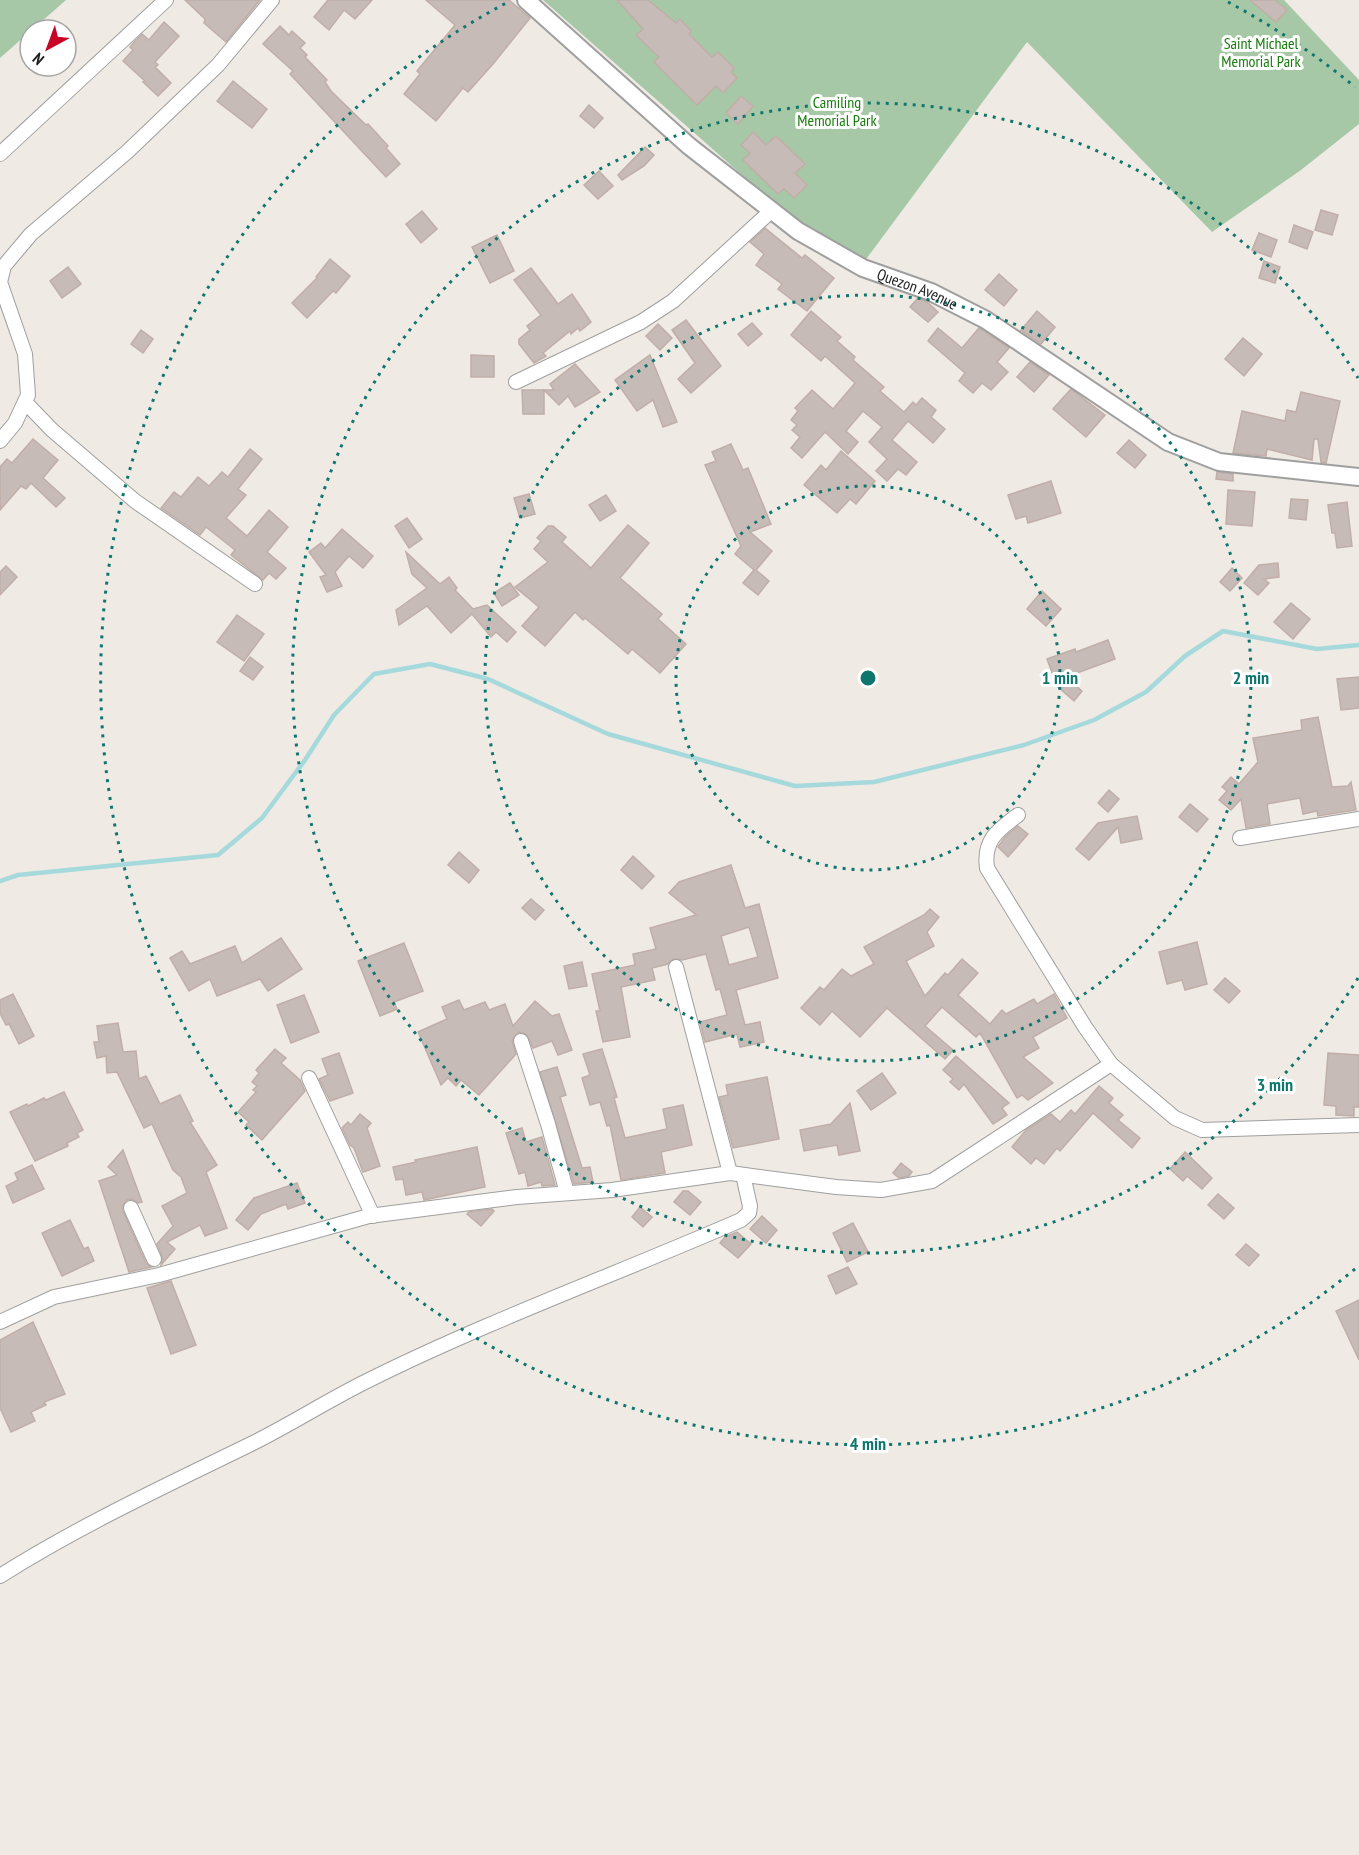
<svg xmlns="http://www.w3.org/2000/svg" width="1359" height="1855" font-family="'PT Sans Narrow',sans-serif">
	<rect width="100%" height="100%" fill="#efeae4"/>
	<g fill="#a7c8a6">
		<polygon points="0,0 66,0 0,58"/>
		<polygon points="543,0 1284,0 1359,80 1359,124 1301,170 1212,232 1027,42 864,262 790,217"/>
	</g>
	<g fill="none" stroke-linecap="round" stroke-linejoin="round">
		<polyline stroke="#a5d9dc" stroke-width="4.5" points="0,881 18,875 218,855 262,818 305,760 334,715 374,674 430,664 488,679 608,734 795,786 874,782 1024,745 1094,720 1146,692 1185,656 1223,631 1317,649 1359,645"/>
	</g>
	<g fill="#c7bbb8" stroke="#c0aea7" stroke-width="1.5" fill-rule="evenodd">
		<polygon points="185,0 260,0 226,42 204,23 205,19"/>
		<polygon points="328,0 372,0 355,19 344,10 329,30 314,17"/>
		<polygon points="426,0 509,0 530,18 493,64 468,92 463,88 436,121 404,94 420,74 417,71 455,25"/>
		<polygon points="617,0 648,0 676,23 680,19 691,31 689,34 712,57 718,52 734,68 731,72 737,78 723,93 716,86 697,105 654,62 659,57 636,35 643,29"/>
		<polygon points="1250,0 1275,0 1287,10 1276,22"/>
		<polygon points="164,22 179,36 155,62 158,65 155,67 171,83 158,96 143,82 145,81 123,61 133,50 130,47 135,41 142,34 149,40"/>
		<polygon points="280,26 289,35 292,31 305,43 300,48 307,55 305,57 327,80 325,82 331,91 366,125 368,124 388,146 386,148 400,164 386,177 290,74 293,71 263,44"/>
		<polygon points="233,81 267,109 252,128 217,101"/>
		<polygon points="741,96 753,106 738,124 726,113"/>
		<polygon points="589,105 603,118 594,128 580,116"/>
		<polygon points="753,132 766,145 776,136 805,164 795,173 807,185 794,198 784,189 778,194 743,160 750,153 741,145"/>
		<polygon points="645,147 654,155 644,166 622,180 618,175"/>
		<polygon points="599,171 613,186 598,199 584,185"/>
		<polygon points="1321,210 1338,215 1332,235 1315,230"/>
		<polygon points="422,211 437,229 421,243 406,224"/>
		<polygon points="1294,225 1313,232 1307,249 1289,242"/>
		<polygon points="765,228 802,258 805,255 834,278 807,311 778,289 782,284 756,265 764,254 750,242"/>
		<polygon points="1259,233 1277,240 1271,257 1252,250"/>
		<polygon points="497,235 514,271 490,283 472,247"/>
		<polygon points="330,259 350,276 336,293 333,291 307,318 292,303 317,278 316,277"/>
		<polygon points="1264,261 1280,267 1275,283 1259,278"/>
		<polygon points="68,267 81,284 62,298 50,281"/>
		<polygon points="531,268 558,304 572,294 591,322 580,331 578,328 571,334 570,331 543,353 546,356 534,363 519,344 519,339 530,330 527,326 541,315 514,280"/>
		<polygon points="999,274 1017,290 1004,306 985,290"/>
		<polygon points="918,298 927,302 938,312 928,322 910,307"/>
		<polygon points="811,311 841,337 837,341 855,357 853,360 884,387 880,391 904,412 913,402 916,405 922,398 936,410 931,417 945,429 933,443 908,421 892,440 917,462 906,475 898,469 887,481 876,471 887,459 869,442 882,427 863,411 846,431 858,442 848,454 825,432 802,458 791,448 800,437 792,430 797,425 791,420 798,411 795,408 812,390 833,409 855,383 825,356 821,361 791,335"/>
		<polygon points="1037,311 1055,327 1041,344 1021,330"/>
		<polygon points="686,320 721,366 691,393 678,379 695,363 672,330"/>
		<polygon points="752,323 762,334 748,346 738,334"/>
		<polygon points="658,324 672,338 660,350 646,336"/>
		<polygon points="938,328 962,348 979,328 981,329 1009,348 997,362 1008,372 991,390 982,383 973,393 959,381 965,373 928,341"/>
		<polygon points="141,330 153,339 143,353 131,344"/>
		<polygon points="1243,338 1262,354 1244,376 1225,359"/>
		<polygon points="471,355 494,356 494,377 471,377"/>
		<polygon points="650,355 677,422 663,427 653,400 637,411 615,380"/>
		<polygon points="1030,362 1049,375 1034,392 1017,377"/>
		<polygon points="575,364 600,392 575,407 568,396 559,405 544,390 554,390 550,384"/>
		<polygon points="1071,389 1105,415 1086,437 1053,409"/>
		<polygon points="522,390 544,390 544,414 523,414"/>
		<polygon points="1301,392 1340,401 1326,463 1321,462 1318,439 1314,439 1312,460 1267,449 1266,456 1233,453 1242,411 1285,421 1287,410 1296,412"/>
		<polygon points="33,439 58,460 43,478 65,498 56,507 31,483 26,489 21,486 0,510 0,467 7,459 12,463"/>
		<polygon points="1129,440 1146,455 1135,468 1117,453"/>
		<polygon points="731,444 743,470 748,468 771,524 750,532 772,551 756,570 769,581 758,595 743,583 754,570 735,554 741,546 705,465 716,461 712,452"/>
		<polygon points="250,449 262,459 238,489 246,495 226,518 247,536 269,510 288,527 267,552 286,568 276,579 269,573 263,580 231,555 235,550 206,527 200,535 161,508 174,492 181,497 198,477 209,486 222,472 228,477"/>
		<polygon points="841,451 875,481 856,504 850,499 837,513 804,485 821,465 826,470"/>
		<polygon points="1217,472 1233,474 1233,481 1216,479"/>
		<polygon points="1051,481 1061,513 1028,523 1026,516 1016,519 1008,495"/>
		<polygon points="1228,490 1255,492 1252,526 1226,524"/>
		<polygon points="529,494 535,514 520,518 514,498"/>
		<polygon points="606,495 616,511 600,521 589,505"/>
		<polygon points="1291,499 1308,500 1306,520 1289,518"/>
		<polygon points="1347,502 1352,546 1337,548 1335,533 1332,533 1328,505"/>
		<polygon points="407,518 422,539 409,548 395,526"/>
		<polygon points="628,525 649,543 620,578 662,614 658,619 686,644 660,673 632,649 628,654 585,618 583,620 575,612 545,646 522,626 539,607 515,587 548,562 534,549 541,541 537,538 548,526 553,526 566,537 562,542 591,568"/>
		<polygon points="342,529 373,556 363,568 349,556 335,572 342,586 327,592 320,577 326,575 309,552 321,543 325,548"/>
		<polygon points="406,552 440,584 449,577 457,588 455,590 473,609 487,605 516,632 507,642 496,632 491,637 472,614 451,633 427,606 399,625 396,610 427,588 412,574"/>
		<polygon points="1278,563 1279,577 1264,579 1269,583 1258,595 1244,583 1259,565"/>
		<polygon points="6,566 17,577 0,595 0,572"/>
		<polygon points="1232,568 1242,578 1230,591 1220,582"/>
		<polygon points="510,583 519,595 502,606 494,593"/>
		<polygon points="1042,591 1061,609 1046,626 1027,609"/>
		<polygon points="1291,603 1310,619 1293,639 1274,622"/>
		<polygon points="237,615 264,634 244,661 217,642"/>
		<polygon points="1108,640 1115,659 1066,677 1082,691 1074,701 1057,686 1047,659 1075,649 1076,652"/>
		<polygon points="250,657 263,667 253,680 240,671"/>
		<polygon points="1359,677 1359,708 1341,710 1337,679"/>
		<polygon points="1318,717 1332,787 1348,786 1351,782 1356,810 1318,816 1317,811 1303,814 1300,798 1267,804 1270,824 1246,828 1241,799 1231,810 1219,800 1227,791 1222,787 1231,777 1239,784 1258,762 1253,738 1302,730 1301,720"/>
		<polygon points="1109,790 1119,799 1108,812 1098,803"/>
		<polygon points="1190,804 1208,819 1197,832 1179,817"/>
		<polygon points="1137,816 1142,839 1121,843 1118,827 1089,860 1076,849 1098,823"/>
		<polygon points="1018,826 1028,834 1008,857 998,847 1005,837"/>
		<polygon points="459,852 479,870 469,883 448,865"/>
		<polygon points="633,856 654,876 642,889 621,870"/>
		<path d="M731 865 745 908 759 904 778 978 736 990 745 1025 760 1022 764 1042 740 1047 737 1034 705 1042 700 1022 727 1015 720 989 716 990 706 954 682 960 673 959 668 964 652 968 655 980 621 987 630 1037 603 1042 596 1011H600L592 974 635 965 633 954 656 949 650 928 696 915 669 893 679 882ZM749 927 758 957 729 965 721 936Z"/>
		<polygon points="531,899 544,910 535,920 522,908"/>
		<polygon points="930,909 939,917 927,932 934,946 906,961 925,996 945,973 948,975 962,959 978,973 958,995 990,1024 1002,1010 1006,1014 1034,999 1037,1004 1054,994 1067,1018 1033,1037 1039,1048 1023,1057 1053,1083 1028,1100 1022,1095 1017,1098 980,1033 976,1037 942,1007 925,1026 953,1050 945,1059 887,1008 860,1037 832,1011 820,1025 801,1008 820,987 824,990 842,969 851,976 874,964 864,947 924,915"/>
		<polygon points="281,938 302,969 268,991 260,979 217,996 210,979 189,991 170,958 182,951 190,964 235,946 242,963"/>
		<polygon points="1197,942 1207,984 1185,990 1182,980 1167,984 1159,952"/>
		<polygon points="404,943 423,991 394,1002 397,1009 380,1016 358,961"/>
		<polygon points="582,962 587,986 569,989 564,966"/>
		<polygon points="1225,978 1240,991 1229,1003 1214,990"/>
		<polygon points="13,994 34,1036 19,1044 9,1024 6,1025 0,1013 0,1000"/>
		<polygon points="304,995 319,1032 291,1043 277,1005"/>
		<polygon points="459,1000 464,1010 485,1002 489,1010 505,1004 513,1026 535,1001 552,1016 559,1014 572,1050 558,1055 552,1041 533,1048 527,1035 519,1032 512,1040 516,1054 479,1095 461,1080 456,1086 448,1078 441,1085 418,1032 447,1019 442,1007"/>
		<polygon points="118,1023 123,1052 136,1051 139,1079 146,1076 160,1104 180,1095 193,1121 190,1122 217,1165 206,1172 227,1228 205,1236 200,1225 167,1242 175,1249 161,1265 162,1256 157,1244 173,1226 162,1206 187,1193 181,1177 173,1170 152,1124 144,1128 117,1072 107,1073 106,1056 97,1058 94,1042 99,1042 97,1026"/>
		<polygon points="275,1049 286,1058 281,1063 300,1080 305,1091 262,1140 246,1125 249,1122 238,1112 256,1092 253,1090 257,1086 252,1082 259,1073 256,1070"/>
		<polygon points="602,1049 617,1097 614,1098 625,1138 667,1129 663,1109 683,1105 692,1145 661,1152 665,1173 621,1180 610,1125 607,1126 600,1102 590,1105 582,1078 590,1075 583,1054"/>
		<polygon points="339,1053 353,1093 330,1101 319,1079 328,1075 322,1059"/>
		<polygon points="1328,1053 1359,1055 1359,1107 1354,1107 1354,1116 1336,1115 1336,1106 1324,1105"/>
		<polygon points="956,1056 1009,1103 1002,1108 1007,1115 993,1124 964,1084 959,1090 950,1082 953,1079 943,1070"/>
		<polygon points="557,1067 566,1095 560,1097 582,1168 590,1167 593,1182 574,1184 540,1072"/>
		<polygon points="882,1073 896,1093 871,1110 857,1091"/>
		<polygon points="767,1077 779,1139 733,1148 719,1097 728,1095 726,1085"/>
		<polygon points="1099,1086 1113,1098 1109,1103 1123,1115 1118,1120 1140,1138 1132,1148 1093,1113 1060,1151 1057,1148 1044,1164 1036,1158 1031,1164 1012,1147 1026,1130 1051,1114 1060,1122 1071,1110 1075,1114"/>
		<polygon points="64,1092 83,1130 77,1133 79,1137 67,1143 68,1146 35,1161 10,1112 27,1104 28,1106 44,1098 46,1100"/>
		<polygon points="850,1103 860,1151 839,1155 837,1145 804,1151 800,1130 831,1124"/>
		<polygon points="360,1114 371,1123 367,1128 380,1166 363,1172 354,1148 350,1145 342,1128 348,1122 351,1125"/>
		<polygon points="522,1128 526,1142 542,1137 555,1185 542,1186 541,1182 528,1186 525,1172 519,1174 506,1133"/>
		<polygon points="477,1147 485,1187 424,1200 422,1192 406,1195 403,1179 396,1180 393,1167 416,1162 415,1160"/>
		<polygon points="123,1150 142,1202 138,1203 132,1199 127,1200 122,1207 123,1211 146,1263 151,1267 129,1272 99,1181 117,1175 108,1167"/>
		<polygon points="1185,1152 1212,1178 1202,1189 1187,1176 1183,1181 1170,1169"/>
		<polygon points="901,1163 912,1172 909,1176 899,1178 893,1173"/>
		<polygon points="32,1165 44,1189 13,1203 6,1186 18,1180 15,1173"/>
		<polygon points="297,1183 305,1203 288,1209 286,1204 261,1214 248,1230 236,1220 254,1198"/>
		<polygon points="683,1191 688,1191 701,1202 690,1215 674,1202"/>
		<polygon points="1218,1194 1234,1208 1224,1219 1208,1205"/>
		<polygon points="640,1207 652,1217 643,1227 632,1217"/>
		<polygon points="492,1209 494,1211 481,1226 467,1214 469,1212"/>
		<polygon points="762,1216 777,1230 766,1243 750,1229"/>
		<polygon points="70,1220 84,1249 88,1247 94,1261 62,1276 42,1233"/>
		<polygon points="853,1223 868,1252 847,1262 833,1233"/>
		<polygon points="737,1232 751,1244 738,1258 720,1243 725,1237"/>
		<polygon points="1246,1244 1259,1255 1249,1266 1236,1255"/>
		<polygon points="848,1267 857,1284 836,1294 828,1276"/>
		<polygon points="171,1281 196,1345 171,1354 147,1288"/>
		<polygon points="1359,1300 1359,1360 1336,1311"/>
		<polygon points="33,1322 65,1394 44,1402 46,1405 31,1412 35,1421 11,1432 0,1408 0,1340"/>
	</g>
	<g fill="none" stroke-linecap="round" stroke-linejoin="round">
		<g stroke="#9f9f9f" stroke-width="16">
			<g id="minor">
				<polyline points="0,154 166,0"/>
				<polyline points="516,382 641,322 673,301 771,211"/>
				<polyline points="25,402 52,430 135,501 255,584"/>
				<polyline points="0,441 15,423 28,395 25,354 0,282 4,266 31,234 127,152 218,65 272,0"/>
				<path d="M1018 815C998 830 983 840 987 868L1085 1027 1111 1064 1175 1118 1202 1130 1359 1125"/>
				<polyline points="1240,838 1359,819"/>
				<polyline points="676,967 730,1173"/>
				<polyline points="521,1041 548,1124 567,1193"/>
				<polyline points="309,1078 373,1216"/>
				<polyline points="131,1208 154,1259"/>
				<polyline points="0,1322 54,1297 159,1275 369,1216 517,1197 612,1190 730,1173 836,1187 881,1190 932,1181 1111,1064"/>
				<path d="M0 1576C79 1526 165 1486 249 1445 290 1425 328 1400 369 1380 490 1320 617 1274 741 1220L749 1213 750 1206 743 1175"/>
			</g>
		</g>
		<g stroke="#9f9f9f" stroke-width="20">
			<g id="tertiary">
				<path id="s1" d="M526 0 689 146 798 231 863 268 931 292 986 320 1168 442 1219 462 1359 477"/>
			</g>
		</g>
		<use href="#minor" stroke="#fff" stroke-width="14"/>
		<use href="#tertiary" stroke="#fff" stroke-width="16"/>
	</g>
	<g fill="none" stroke="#0f766e" stroke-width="3" stroke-dasharray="3 6">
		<circle cx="868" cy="678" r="192"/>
		<circle cx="868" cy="678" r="383"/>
		<path d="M1358 978A575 575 0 1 1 1358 378"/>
		<path d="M1355 1269A766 766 0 1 1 508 2M1228 2A766 766 0 0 1 1355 87"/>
	</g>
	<g text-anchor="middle" stroke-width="6" stroke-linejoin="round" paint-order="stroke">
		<g font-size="16" fill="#187b0d" stroke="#fff">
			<text x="1261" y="49">Saint Michael<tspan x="1261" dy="18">Memorial Park</tspan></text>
			<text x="837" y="108">Camiling<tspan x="837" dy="18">Memorial Park</tspan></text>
		</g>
		<g font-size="16" fill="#1e1e1e" stroke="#fff">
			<text dy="6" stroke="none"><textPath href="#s1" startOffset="490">Quezon Avenue</textPath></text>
		</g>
	</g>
	<circle cx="868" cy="678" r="9" fill="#0f766e" stroke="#fff" stroke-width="3"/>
	<g font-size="18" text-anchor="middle" font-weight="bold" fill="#0f766e" stroke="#fff" stroke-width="6" stroke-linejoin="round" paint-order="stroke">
		<text x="1060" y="684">1 min</text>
		<text x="1251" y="684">2 min</text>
		<text x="1275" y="1091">3 min</text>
		<text x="868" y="1450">4 min</text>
	</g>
	<g transform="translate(48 48) rotate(221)"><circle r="28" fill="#ffffff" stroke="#a5a5a5" stroke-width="1.5"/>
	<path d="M0-4.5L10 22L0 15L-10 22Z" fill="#c90326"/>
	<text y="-9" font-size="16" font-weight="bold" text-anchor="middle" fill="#1e1e1e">N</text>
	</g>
</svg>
